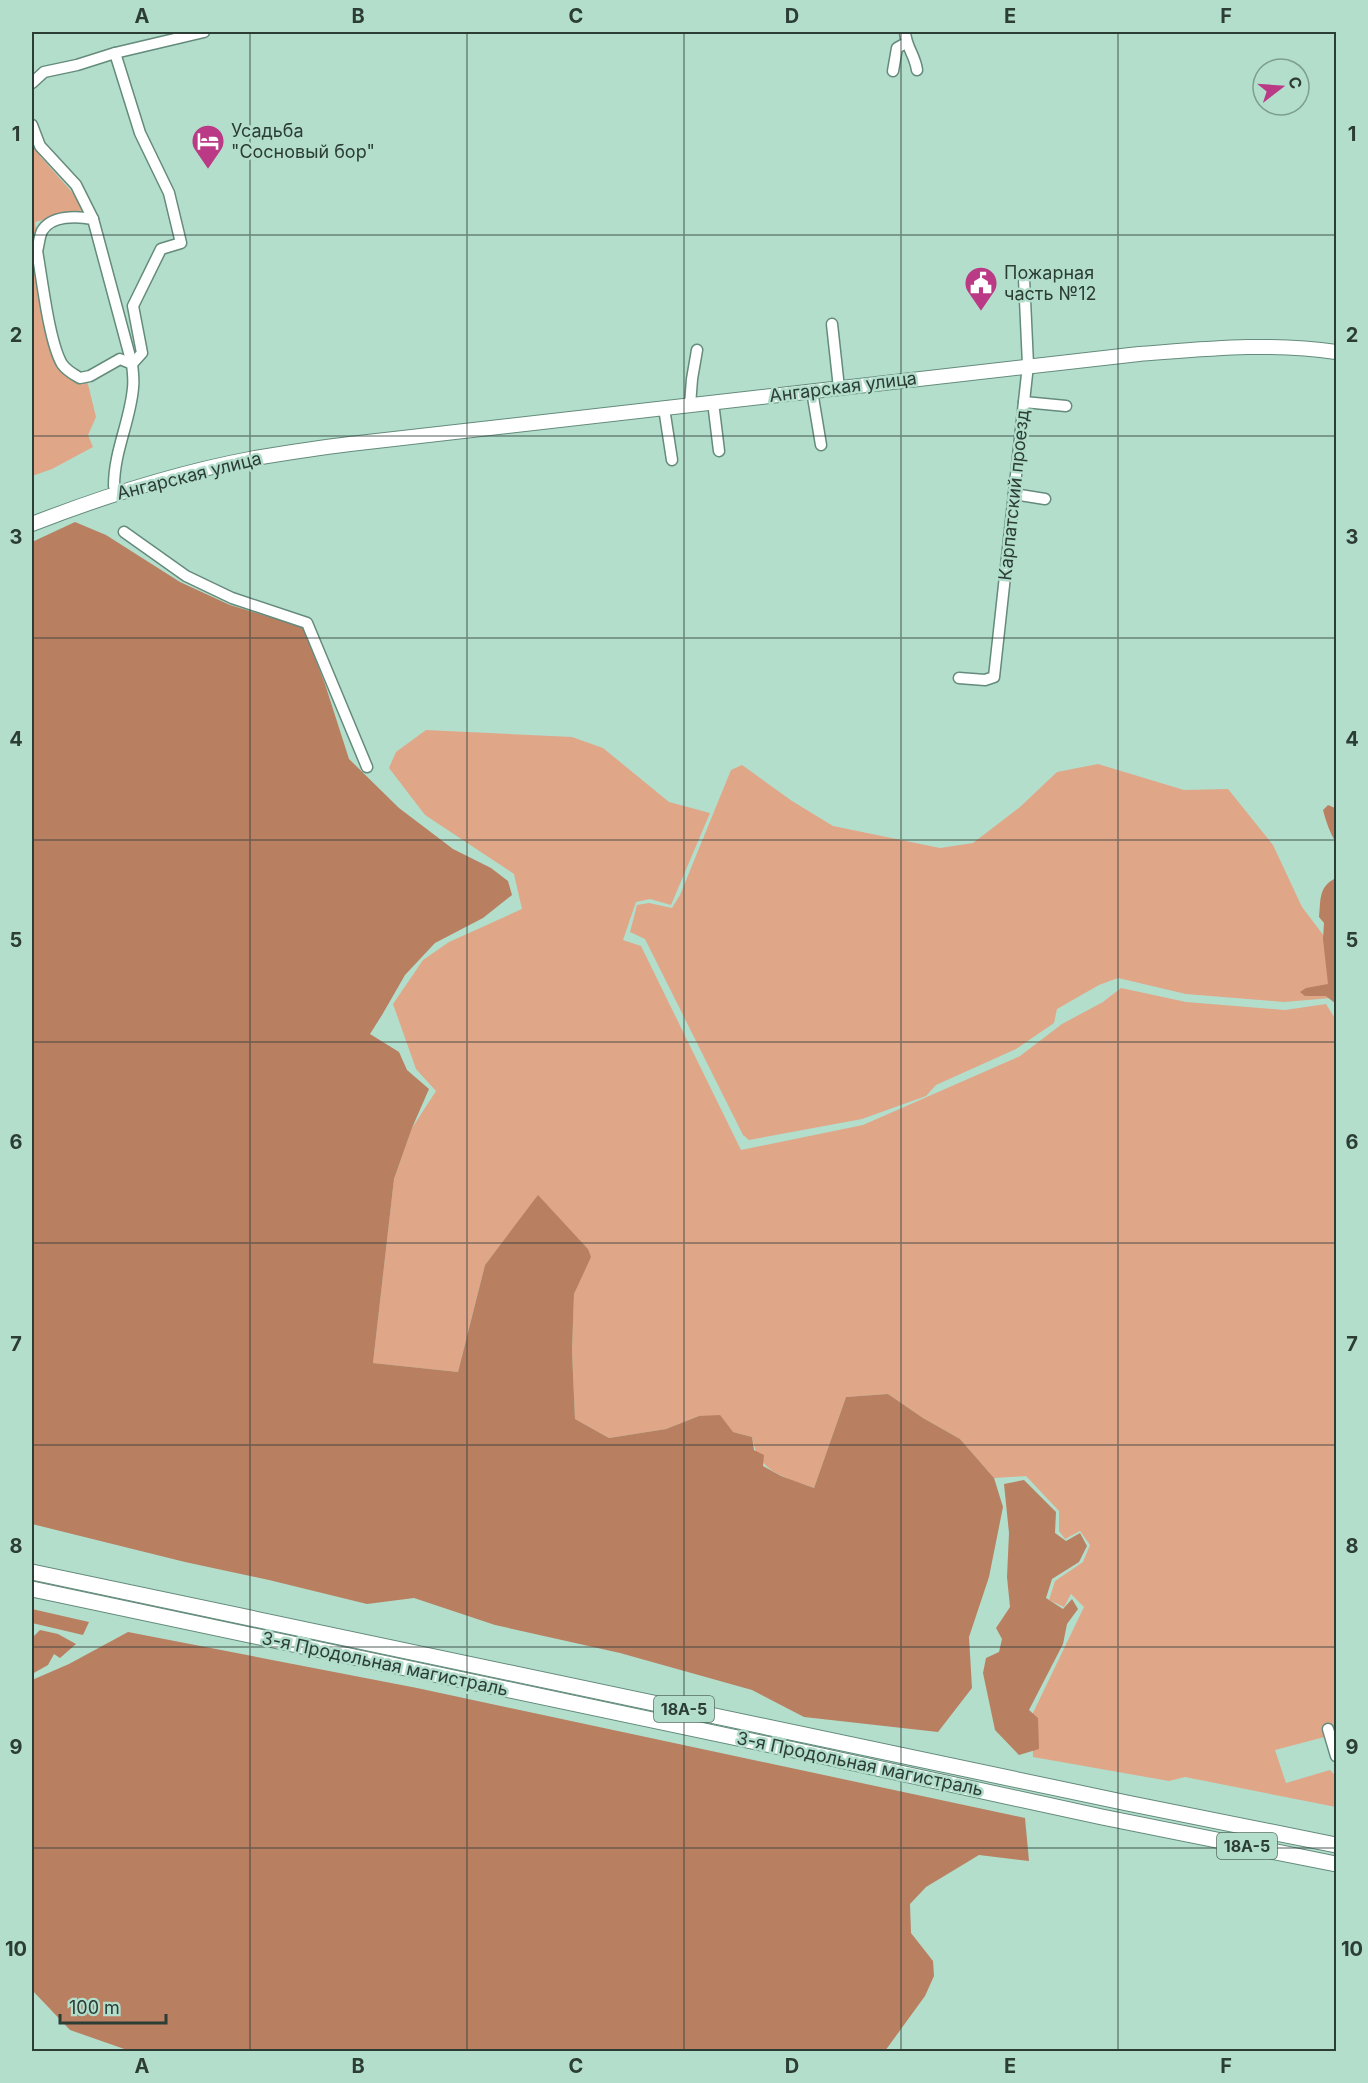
<svg xmlns="http://www.w3.org/2000/svg" width="1368" height="2083" font-family="Inter,sans-serif">
	<rect width="100%" height="100%" fill="#b3decc"/>
	<g fill="#e0a688">
		<polygon points="32,137 40,156 87,209 35,222 56,361 87,380 96,417 88,435 93,447 52,469 32,476"/>
		<path d="M426 730 572 737 603 748 669 802 710 813 671 905 650 899 636 902 623 940 641 946 741 1150 863 1125 1020 1056 1062 1024 1103 1002 1121 988 1186 1002 1285 1010 1326 1004 1336 1020V1734L1275 1750 1286 1783 1330 1770 1336 1776V1807L1185 1777 1169 1781 1033 1757 1032 1715 1084 1607 1071 1594 1064 1607 1049 1600 1055 1581 1083 1562 1090 1545 1080 1531 1065 1539 1059 1531V1511L1026 1476 994 1478 960 1439 923 1418 888 1394 846 1397 814 1488C784 1477 758 1473 752 1437L733 1432 699 1416 666 1429 609 1438 575 1419 572 1351 574 1294 590 1257 588 1249 538 1196 485 1265 458 1372 373 1363 394 1179 412 1128 436 1091 416 1069 393 1004 423 960 449 942 522 909 514 874 425 815 389 768 396 752Z"/>
		<polygon points="1098,764 1184,790 1228,789 1273,845 1302,907 1327,940 1331,998 1284,1002 1186,994 1118,978 1099,985 1057,1009 1054,1023 1016,1049 936,1085 926,1096 862,1119 749,1140 743,1135 645,939 630,932 637,905 649,903 672,908 680,895 731,770 742,765 792,801 833,826 940,848 973,843 1020,807 1057,772"/>
	</g>
	<g fill="#b97f61">
		<polygon points="75,522 106,535 180,582 230,605 303,627 325,684 349,759 399,808 453,849 491,868 508,881 512,895 483,918 435,943 405,975 382,1015 370,1034 399,1052 407,1070 429,1089 412,1128 394,1179 373,1363 458,1372 485,1265 538,1195 588,1249 591,1257 574,1294 572,1351 575,1419 609,1438 666,1429 699,1416 720,1415 733,1432 752,1437 754,1450 764,1455 763,1466 781,1476 814,1488 846,1397 888,1394 923,1418 960,1439 994,1478 1003,1507 989,1577 969,1637 972,1688 938,1732 804,1717 752,1690 620,1653 495,1625 414,1598 367,1604 269,1580 185,1562 32,1524 32,542"/>
		<path d="M1328 805 1335 808 1336 819V1004L1326 996H1305L1300 992 1306 988 1328 984 1323 939 1324 923 1319 917C1321 901 1318 888 1334 879 1336 867 1334 855 1336 843 1330 833 1326 822 1323 810Z"/>
		<polygon points="1024,1480 1056,1512 1055,1533 1066,1541 1080,1533 1087,1546 1079,1562 1052,1579 1046,1598 1063,1609 1072,1599 1078,1609 1067,1624 1063,1644 1029,1710 1038,1718 1039,1749 1019,1755 995,1730 983,1673 986,1658 999,1652 1002,1639 996,1628 1010,1607 1007,1577 1009,1533 1004,1484"/>
		<polygon points="32,1609 89,1622 83,1635 32,1623"/>
		<polygon points="40,1630 58,1634 76,1644 60,1658 54,1654 48,1665 32,1674 32,1638"/>
		<polygon points="128,1632 417,1688 1025,1818 1029,1861 979,1855 926,1887 910,1904 911,1933 933,1961 934,1976 925,1996 885,2051 130,2051 70,2030 32,1990 32,1680 69,1664"/>
	</g>
	<g fill="none" stroke-linecap="round" stroke-linejoin="round">
		<g stroke="#648b7b" stroke-width="13">
			<g id="minor">
				<path d="M905 32C906 47 915 55 917 70"/>
				<polyline points="893,71 897,48 906,43"/>
				<polyline points="32,83 44,72 77,65 115,53 204,32"/>
				<path d="M32 125 40 146 76 185 93 219 132 364C133 372 134 380 133 388 130 422 114 451 114 486"/>
				<path d="M37 251C39 245 39 237 42 231 51 215 77 216 93 219"/>
				<path d="M32 252 37 251C42 278 49 342 62 364 67 371 73 374 80 378L90 376 120 359 132 364 142 353 133 306 161 249 181 243 169 193 140 133 115 53"/>
				<polyline points="832,324 839,388"/>
				<polyline points="812,391 821,445"/>
				<polyline points="713,402 719,451"/>
				<polyline points="1024,402 1066,406"/>
				<polyline points="690,405 692,379 697,350"/>
				<polyline points="664,408 672,460"/>
				<polyline points="1014,494 1045,499"/>
				<polyline points="124,532 186,576 232,598 307,623 367,767"/>
				<polyline points="959,678 985,680 994,677 1028,365 1024,278"/>
				<polyline points="1328,1729 1336,1756"/>
			</g>
		</g>
		<g stroke="#648b7b" stroke-width="16">
			<path id="major" d="M32 524C104 496 179 472 255 458 286 453 318 448 350 444L1139 354C1205 349 1271 342 1336 352"/>
		</g>
		<g stroke="#648b7b" stroke-width="17">
			<g id="highway">
				<polyline points="32,1572 1127,1803 1336,1845"/>
				<polyline points="32,1589 799,1751 1102,1817 1336,1864"/>
			</g>
		</g>
		<use href="#minor" stroke="#fff" stroke-width="10"/>
		<use href="#major" stroke="#fff" stroke-width="14"/>
		<use href="#highway" stroke="#fff" stroke-width="15"/>
	</g>
	<path fill="none" stroke="#2c3d36" stroke-width="1.5" stroke-opacity="0.55" d="M250 32V2052M467 32V2052M684 32V2052M901 32V2052M1118 32V2052M32 235H1336M32 436H1336M32 638H1336M32 840H1336M32 1042H1336M32 1243H1336M32 1445H1336M32 1647H1336M32 1848H1336"/>
	<defs>
		<g id="hotel-pin" transform="scale(1.725)"><path d="M0 17L-7.5 6A9.5 9.5 0 1 1 7.5 6Z" fill="#ba3a86" stroke="#b3decc"/><path d="M-6-4.5h1.5V1H6V5H4.5V3h-9V5H-6ZM-4 0a1.8 1.8 0 1 1 3.6 0ZM.5 0V-2.5h3Q6-2.5 6 0Z" fill="#fff"/></g>
		<g id="civic-pin" transform="scale(1.725)"><path d="M0 17L-7.5 6A9.5 9.5 0 1 1 7.5 6Z" fill="#ba3a86" stroke="#b3decc"/><path d="M-.6-6.5H3V-4.5H.6V-3L4-1V1h2V6H-6V1h2V-1L-.6-3ZM-1.2 2.5V6h2.4V2.5Z" fill="#fff"/></g>
	</defs>
	<g fill-rule="evenodd">
		<use href="#hotel-pin" x="208" y="141"/>
		<use href="#civic-pin" x="981" y="283"/>
	</g>
	<g text-anchor="middle" stroke-width="5" stroke-linejoin="round" paint-order="stroke">
		<g fill="#b3decc" stroke="#546d63" stroke-width="1.5">
			<rect x="654" y="1696" width="60" height="26" rx="4.5"/>
			<rect x="1217" y="1833" width="60" height="26" rx="4.5"/>
		</g>
		<g font-size="16" font-weight="bold" fill="#2c3d36">
			<text x="684" y="1715">18А-5</text>
			<text x="1247" y="1852">18А-5</text>
		</g>
		<g font-size="18" fill="#2c3d36" stroke="#b3decc" text-anchor="start">
			<text x="231" y="137">Усадьба<tspan x="231" dy="21">"Сосновый бор"</tspan></text>
			<text x="1004" y="279">Пожарная<tspan x="1004" dy="21">часть №12</tspan></text>
		</g>
		<g font-size="18" fill="#2c3d36" stroke="#b3decc">
			<text transform="translate(843 387) rotate(-7)" y="6">Ангарская улица</text>
			<text transform="translate(189 476) rotate(-14)" y="6">Ангарская улица</text>
			<text transform="translate(1014 495) rotate(-84)" y="6">Карпатский проезд</text>
			<text transform="translate(385 1664) rotate(12)" y="6">3-я Продольная магистраль</text>
			<text transform="translate(860 1764) rotate(12)" y="6">3-я Продольная магистраль</text>
		</g>
	</g>
	<rect width="1368" height="2083" fill="none" stroke="#b3decc" stroke-width="66"/>
	<g transform="translate(1281 87) rotate(73)"><circle r="28" fill="#b3decc" stroke="#7d9e90" stroke-width="1.5"/>
	<path d="M0-4.5L10 22L0 15L-10 22Z" fill="#ba3a86"/>
	<text y="-9" font-size="16" font-weight="bold" text-anchor="middle" fill="#2c3d36">С</text>
	</g>
	<path d="M60 2014v9h106v-9" fill="none" stroke="#2c3d36" stroke-width="3"/>
	<text x="69" y="2014" font-size="18" fill="#2c3d36" stroke="#b3decc" stroke-width="4.5" paint-order="stroke">100 m</text>
	<rect x="33" y="33" width="1302" height="2017" fill="none" stroke="#2c3d36" stroke-width="2"/>
	<g font-size="20" text-anchor="middle" font-weight="bold" fill="#2c3d36">
		<text x="142" y="23">A</text>
		<text x="358" y="23">B</text>
		<text x="576" y="23">C</text>
		<text x="792" y="23">D</text>
		<text x="1010" y="23">E</text>
		<text x="1226" y="23">F</text>
		<text x="16" y="141">1</text>
		<text x="1352" y="141">1</text>
		<text x="16" y="342">2</text>
		<text x="1352" y="342">2</text>
		<text x="16" y="544">3</text>
		<text x="1352" y="544">3</text>
		<text x="16" y="746">4</text>
		<text x="1352" y="746">4</text>
		<text x="16" y="947">5</text>
		<text x="1352" y="947">5</text>
		<text x="16" y="1149">6</text>
		<text x="1352" y="1149">6</text>
		<text x="16" y="1351">7</text>
		<text x="1352" y="1351">7</text>
		<text x="16" y="1553">8</text>
		<text x="1352" y="1553">8</text>
		<text x="16" y="1754">9</text>
		<text x="1352" y="1754">9</text>
		<text x="16" y="1956">10</text>
		<text x="1352" y="1956">10</text>
		<text x="142" y="2073">A</text>
		<text x="358" y="2073">B</text>
		<text x="576" y="2073">C</text>
		<text x="792" y="2073">D</text>
		<text x="1010" y="2073">E</text>
		<text x="1226" y="2073">F</text>
	</g>
</svg>
